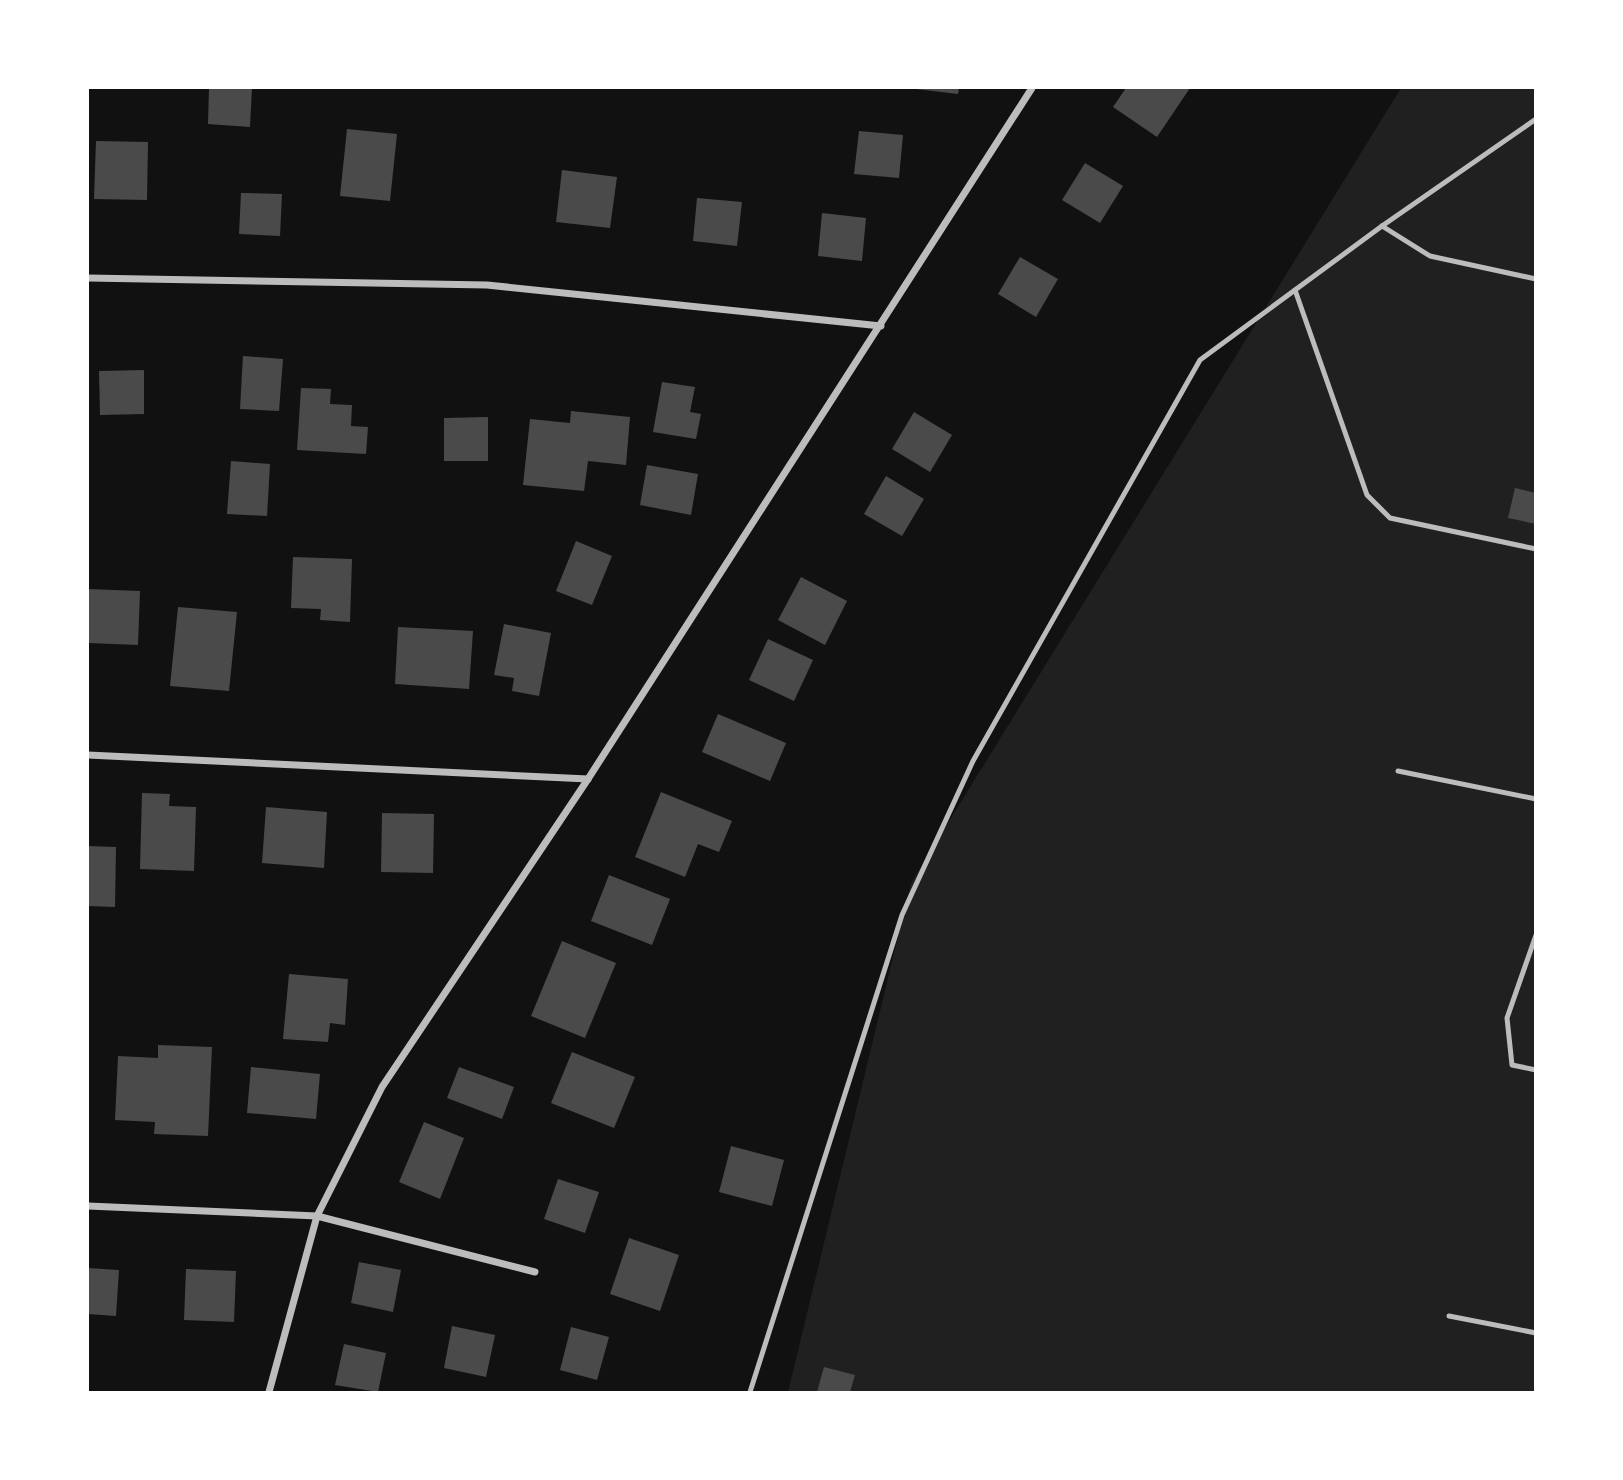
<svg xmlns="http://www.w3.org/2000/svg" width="1623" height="1480" font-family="'Work Sans',sans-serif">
	<rect width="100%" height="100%" fill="#111"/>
	<polygon fill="#202020" points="1401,88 1535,88 1535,1392 788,1392 911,883"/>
	<g fill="#4a4a4a">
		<polygon points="209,88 252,88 250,127 208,124"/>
		<polygon points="916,88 959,88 958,94 916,89"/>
		<polygon points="1126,88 1190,88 1157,137 1113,107"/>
		<polygon points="347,129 397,134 390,201 340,196"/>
		<polygon points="859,131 903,135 899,178 854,174"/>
		<polygon points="96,141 148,142 147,200 94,199"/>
		<polygon points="1085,163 1123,186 1100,223 1062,200"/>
		<polygon points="562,170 617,177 610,228 556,222"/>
		<polygon points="241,193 282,194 280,236 239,234"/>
		<polygon points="697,198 742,202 737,246 693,241"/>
		<polygon points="822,213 866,218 862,261 818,256"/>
		<polygon points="1020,257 1058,279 1036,317 998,294"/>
		<polygon points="243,356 283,359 279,411 240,409"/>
		<polygon points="144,370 144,414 100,415 99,371"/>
		<polygon points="662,382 695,387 690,412 701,414 696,439 653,432"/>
		<polygon points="301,388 331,389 330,404 352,405 351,426 368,427 366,454 297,450"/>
		<polygon points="571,411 630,417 626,465 588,461 584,491 523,485 530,419 570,423"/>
		<polygon points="914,412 952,435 930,472 892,449"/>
		<polygon points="488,417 488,461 444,461 444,418"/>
		<polygon points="231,461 270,464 267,516 227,514"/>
		<polygon points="647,465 698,474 691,515 640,505"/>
		<polygon points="886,476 924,499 902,536 864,514"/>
		<polygon points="1515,488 1536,493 1536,524 1508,518"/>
		<polygon points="576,541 612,556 592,605 556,591"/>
		<polygon points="293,557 352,559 350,622 320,620 321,609 291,608"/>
		<polygon points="801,577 847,601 825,645 778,620"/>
		<polygon points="88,589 140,591 138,645 88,643"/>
		<polygon points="178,607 237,612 229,691 170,686"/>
		<polygon points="504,624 551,633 539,696 512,691 514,678 494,675"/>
		<polygon points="398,627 473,631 469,689 395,684"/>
		<polygon points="768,639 813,660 794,701 749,680"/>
		<polygon points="718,714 786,743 770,781 702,752"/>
		<polygon points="661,792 732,821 719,852 698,844 685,877 635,857"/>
		<polygon points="142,793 170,794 169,806 196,807 194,871 140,869"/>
		<polygon points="266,807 327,812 324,868 262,863"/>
		<polygon points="382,813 434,814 433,873 381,872"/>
		<polygon points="88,846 116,847 115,907 88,906"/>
		<polygon points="609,875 670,899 652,945 591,921"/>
		<polygon points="562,941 616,963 585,1038 531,1016"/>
		<polygon points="289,974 348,979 345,1025 330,1023 328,1042 283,1039"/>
		<polygon points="158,1045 212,1047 208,1136 154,1134 155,1122 115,1120 118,1056 158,1058"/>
		<polygon points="572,1052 635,1077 614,1128 551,1103"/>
		<polygon points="251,1067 320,1074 316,1119 247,1113"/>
		<polygon points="459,1067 514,1087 502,1119 447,1098"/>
		<polygon points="424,1122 464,1138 440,1199 399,1182"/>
		<polygon points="731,1146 784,1160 772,1206 719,1192"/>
		<polygon points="558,1179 599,1192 585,1233 544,1219"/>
		<polygon points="629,1238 679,1255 660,1311 610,1294"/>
		<polygon points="359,1262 401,1270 393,1312 351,1303"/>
		<polygon points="88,1268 119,1270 116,1316 88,1314"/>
		<polygon points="186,1269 236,1271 234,1322 184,1320"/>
		<polygon points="452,1326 495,1335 486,1377 444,1368"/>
		<polygon points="571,1327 609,1337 597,1380 560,1370"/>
		<polygon points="344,1344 386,1353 378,1392 335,1385"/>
		<polygon points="824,1367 855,1375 850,1392 817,1392"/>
	</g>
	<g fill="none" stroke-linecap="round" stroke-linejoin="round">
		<g stroke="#bcbcbc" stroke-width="5">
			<polyline points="1382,226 1430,256 1536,279"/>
			<polyline points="1295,290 1367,495 1390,518 1536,549"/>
			<polyline points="1398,771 1536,799"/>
			<polyline points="1536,935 1507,1018 1512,1065 1536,1070"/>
			<polyline points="1449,1316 1536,1333"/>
			<polyline points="750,1392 902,915 973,761 1200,360 1382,226 1536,119"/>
		</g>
		<g stroke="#bcbcbc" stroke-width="7">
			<polyline points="88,278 487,285 881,326"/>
			<polyline points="88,755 588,779"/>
			<polyline points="88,1206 317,1216 535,1272"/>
			<polyline points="269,1392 317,1216 382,1087 588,779 1032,88"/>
		</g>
	</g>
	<rect width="1623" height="1480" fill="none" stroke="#ffffff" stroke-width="178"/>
</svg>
